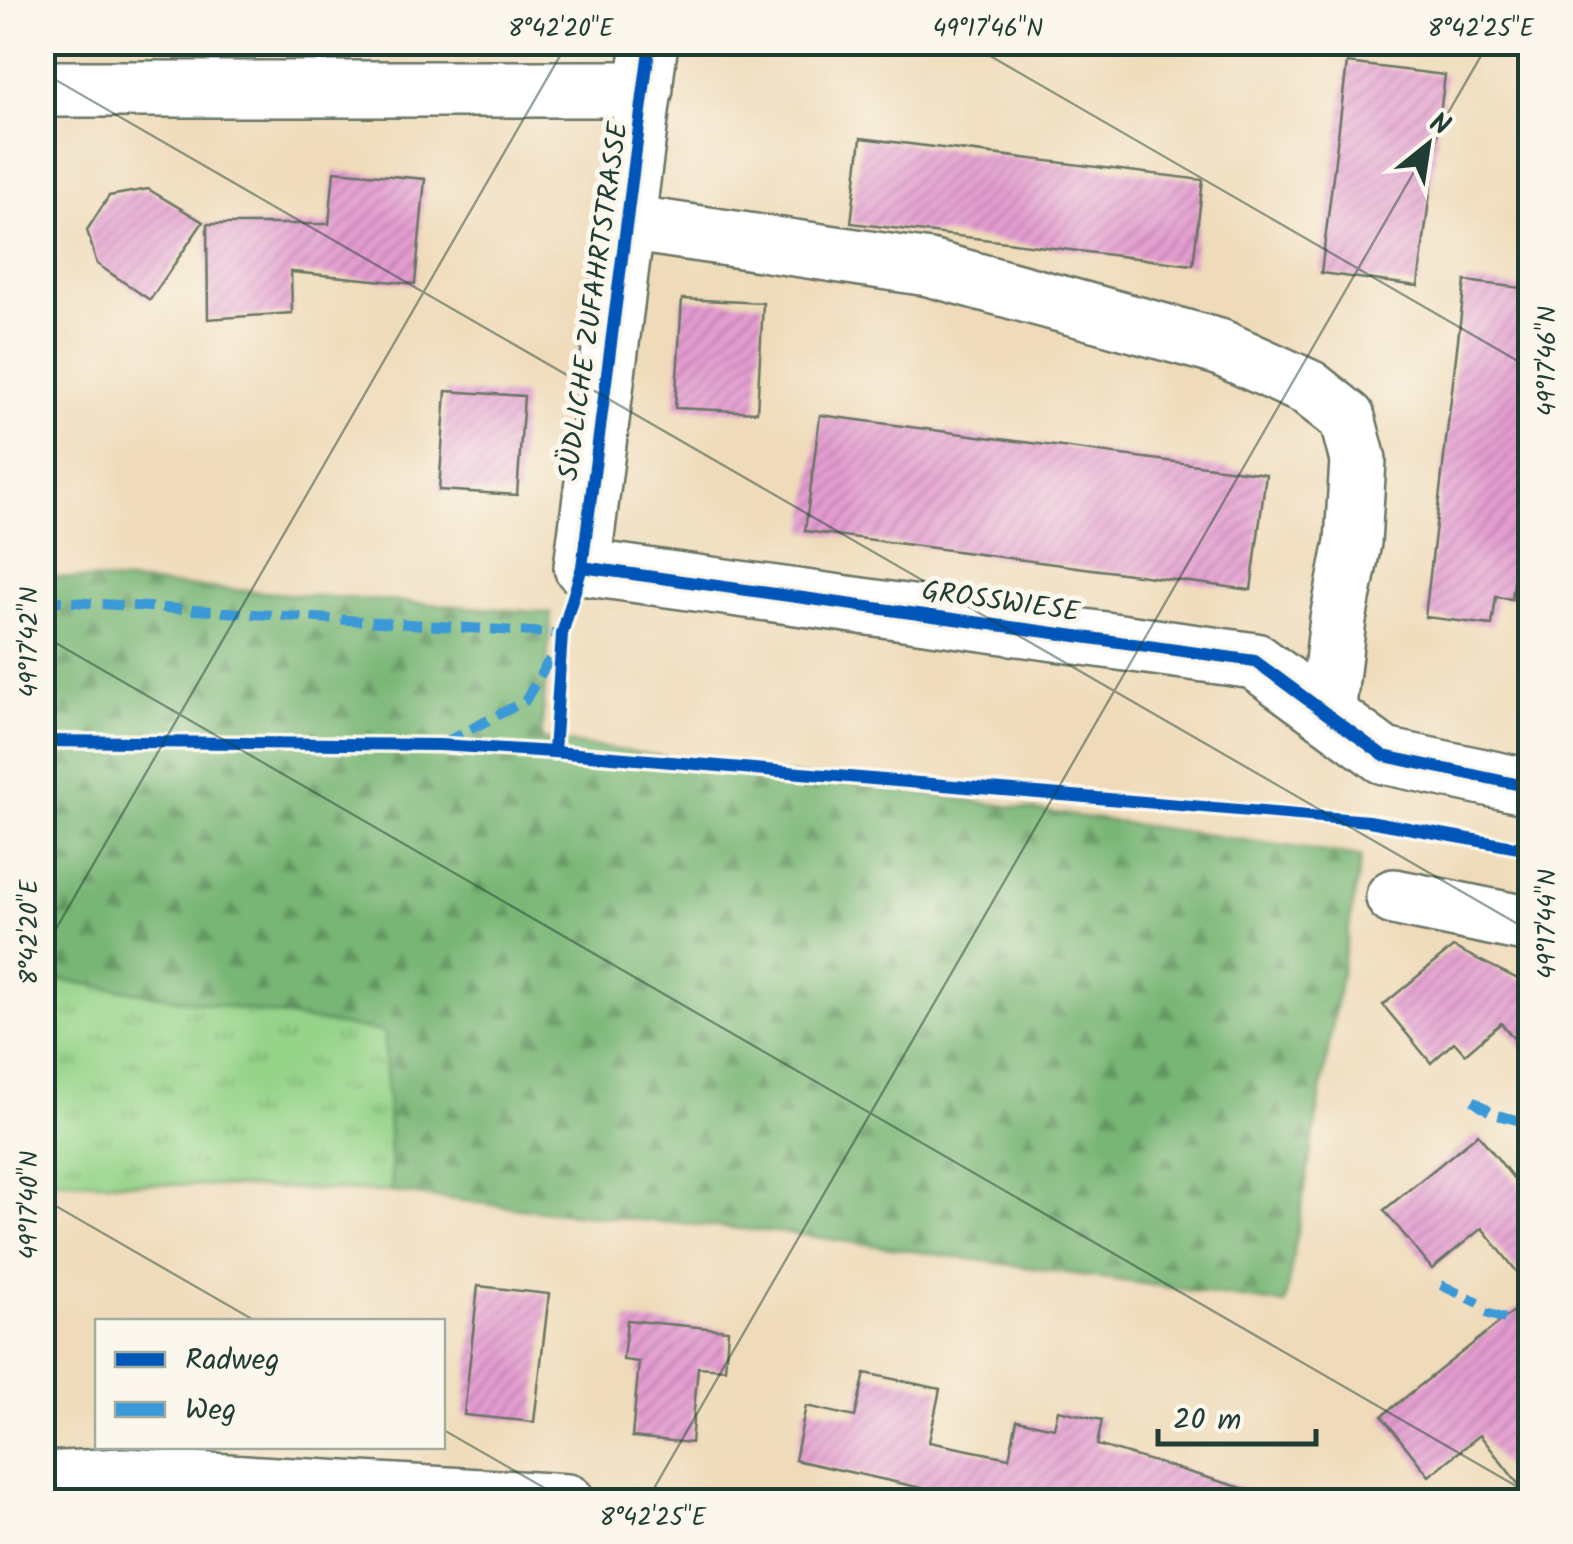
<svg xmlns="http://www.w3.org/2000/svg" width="1573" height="1544" font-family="Kalam,sans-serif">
	<defs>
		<pattern id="grass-tufts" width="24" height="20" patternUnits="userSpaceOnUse" patternTransform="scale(2.5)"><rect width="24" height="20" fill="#95d489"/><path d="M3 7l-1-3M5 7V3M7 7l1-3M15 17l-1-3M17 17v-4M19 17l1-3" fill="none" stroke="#79ad71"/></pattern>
		<pattern id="forest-firs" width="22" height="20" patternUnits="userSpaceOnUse" patternTransform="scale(2.5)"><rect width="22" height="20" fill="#78b675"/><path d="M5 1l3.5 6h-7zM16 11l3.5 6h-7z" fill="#629561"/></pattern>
		<pattern id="building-hatch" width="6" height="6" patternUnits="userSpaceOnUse" patternTransform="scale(2.5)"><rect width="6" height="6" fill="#e49cd0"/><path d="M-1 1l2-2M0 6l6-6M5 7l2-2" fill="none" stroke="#b880aa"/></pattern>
	</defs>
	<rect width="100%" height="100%" fill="#fbf7ec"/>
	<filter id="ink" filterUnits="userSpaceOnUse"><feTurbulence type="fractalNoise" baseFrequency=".01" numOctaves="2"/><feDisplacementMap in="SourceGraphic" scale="20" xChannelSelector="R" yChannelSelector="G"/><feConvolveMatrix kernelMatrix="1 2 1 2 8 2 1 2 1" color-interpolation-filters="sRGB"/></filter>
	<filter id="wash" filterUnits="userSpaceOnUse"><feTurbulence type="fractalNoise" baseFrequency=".0048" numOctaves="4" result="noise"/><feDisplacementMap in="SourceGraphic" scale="40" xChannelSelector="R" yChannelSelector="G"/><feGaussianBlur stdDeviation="2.25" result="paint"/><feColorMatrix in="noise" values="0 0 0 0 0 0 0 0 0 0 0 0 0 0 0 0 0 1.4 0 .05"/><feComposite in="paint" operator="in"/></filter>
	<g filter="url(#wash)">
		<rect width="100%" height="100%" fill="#efdbba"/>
		<polygon fill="url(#grass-tufts)" stroke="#5a885e" stroke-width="2.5" points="42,977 385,1032 392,1192 43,1180"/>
		<polygon fill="url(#forest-firs)" stroke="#4c7a54" stroke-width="2.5" points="43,576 551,613 541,739 1361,857 1285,1304 787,1233 551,1212 392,1192 384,1032 43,977"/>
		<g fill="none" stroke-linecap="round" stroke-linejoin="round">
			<polyline stroke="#60b6dd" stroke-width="15" points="1449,42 1530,56"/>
		</g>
		<g id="blocks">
			<g fill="url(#building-hatch)">
				<polygon points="1347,63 1445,75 1418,286 1321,273"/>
				<polygon points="861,138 1203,180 1193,265 851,223"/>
				<polygon points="334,171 425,179 415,284 291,272 292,313 208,319 207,224 329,224"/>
				<polygon points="148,189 203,222 150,300 97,264 87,230 109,196"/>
				<polygon points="1465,281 1530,289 1530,447 1512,599 1496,597 1492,625 1425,617"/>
				<polygon points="682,299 763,303 757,412 675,408"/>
				<polygon points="446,391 524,396 517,495 439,490"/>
				<polygon points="820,415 1266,474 1251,590 805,531"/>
				<polygon points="1453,947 1530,985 1530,1058 1501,1023 1465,1054 1454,1042 1431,1063 1383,1005"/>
				<polygon points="1478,1134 1530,1199 1530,1288 1482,1228 1432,1269 1384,1210"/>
				<polygon points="478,1286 549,1294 534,1422 464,1415"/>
				<polygon points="1530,1298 1530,1499 1480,1435 1429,1476 1382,1416"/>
				<polygon points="627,1320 728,1330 725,1369 698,1367 691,1443 632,1437 639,1362 623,1360"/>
				<polygon points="865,1373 940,1389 929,1442 1009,1458 1017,1420 1054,1428 1058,1410 1102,1420 1097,1445 1249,1490 1247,1502 985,1502 795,1460 806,1406 855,1417"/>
			</g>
		</g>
	</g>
	<g filter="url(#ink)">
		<use href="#blocks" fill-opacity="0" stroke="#687463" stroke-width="2.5"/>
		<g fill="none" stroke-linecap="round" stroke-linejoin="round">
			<g stroke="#687463" stroke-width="60">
				<g id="minor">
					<polyline points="650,42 582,567 1255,661 1384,756 1530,787"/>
					<polyline points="42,89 645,89"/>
					<polyline points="627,223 929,268 1219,347 1309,388 1347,418 1358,460 1353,542 1338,619 1327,714"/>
					<polyline points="1394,897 1530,925"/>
					<polyline points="42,1480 124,1476 567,1502"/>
				</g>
			</g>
			<use href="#minor" stroke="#fff" stroke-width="55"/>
			<g stroke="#3a99d8" stroke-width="10" stroke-dasharray="20 10" stroke-linecap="butt">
				<polyline points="42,600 562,634"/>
				<polyline points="444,743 525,701 555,650"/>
				<polyline points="1473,1100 1493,1114 1530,1123"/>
				<polyline points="1441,1285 1479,1303"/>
				<polyline points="1486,1313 1530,1327"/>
				<polyline points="1424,1489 1446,1502"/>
			</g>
			<g stroke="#fbf7ec" stroke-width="19">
				<g id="cycleway">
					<polyline points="582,567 1255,661 1384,756 1530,787"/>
					<polyline points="42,741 440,745 554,752 1369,821 1530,850"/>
					<polyline points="554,752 562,634 582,567 650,42"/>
				</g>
			</g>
			<use href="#cycleway" stroke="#0057b8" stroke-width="12"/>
		</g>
	</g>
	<path fill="none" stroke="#1f3d34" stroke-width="2.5" stroke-opacity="0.45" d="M966 42 1530 368M42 72 1530 931M42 635 1530 1494M42 953 568 42M42 1198 257 1322M442 1429 569 1502M646 1502 1489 42"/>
	<g text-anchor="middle" stroke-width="10" stroke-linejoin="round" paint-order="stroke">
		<g font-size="28" fill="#1f3d34" stroke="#fbf7ec">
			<text transform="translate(592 301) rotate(-82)" y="10">SÜDLICHE ZUFAHRTSTRASSE</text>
			<text transform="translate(1001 600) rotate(8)" y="10">GROSSWIESE</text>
		</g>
	</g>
	<rect width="1573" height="1544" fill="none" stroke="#fbf7ec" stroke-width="110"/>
	<rect x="95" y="1319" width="350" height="130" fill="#fbf7ec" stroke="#a3ada2" stroke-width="2.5"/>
	<rect x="115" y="1352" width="50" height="15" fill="#0057b8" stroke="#a3ada2" stroke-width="2.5"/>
	<text x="185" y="1369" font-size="30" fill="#1f3d34">Radweg</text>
	<rect x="115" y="1402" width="50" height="15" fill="#3a99d8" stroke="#a3ada2" stroke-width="2.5"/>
	<text x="185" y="1419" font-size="30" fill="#1f3d34">Weg</text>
	<g transform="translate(1428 145) rotate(30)" stroke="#fbf7ec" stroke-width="8" paint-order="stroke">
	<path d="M0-8L18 38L0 25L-18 38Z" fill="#1f3d34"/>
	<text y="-15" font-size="28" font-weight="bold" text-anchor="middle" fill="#1f3d34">N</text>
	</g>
	<path d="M1158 1429v15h158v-15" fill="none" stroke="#1f3d34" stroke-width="5"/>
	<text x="1173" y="1429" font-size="30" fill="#1f3d34" stroke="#fbf7ec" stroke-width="8" paint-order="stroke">20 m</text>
	<rect x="55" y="55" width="1463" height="1434" fill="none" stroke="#1f3d34" stroke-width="4"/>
	<g font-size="25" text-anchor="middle" fill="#1f3d34">
		<text x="561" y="36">8°42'20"E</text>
		<text x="988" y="36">49°17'46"N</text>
		<text x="1481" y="36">8°42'25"E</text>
		<text transform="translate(1546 361) rotate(-90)" y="9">49°17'46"N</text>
		<text transform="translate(28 642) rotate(-90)" y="9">49°17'42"N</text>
		<text transform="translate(1546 924) rotate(-90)" y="9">49°17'44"N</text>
		<text transform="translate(28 932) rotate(-90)" y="9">8°42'20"E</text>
		<text transform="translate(28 1205) rotate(-90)" y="9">49°17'40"N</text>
		<text x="653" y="1525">8°42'25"E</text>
	</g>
</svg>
